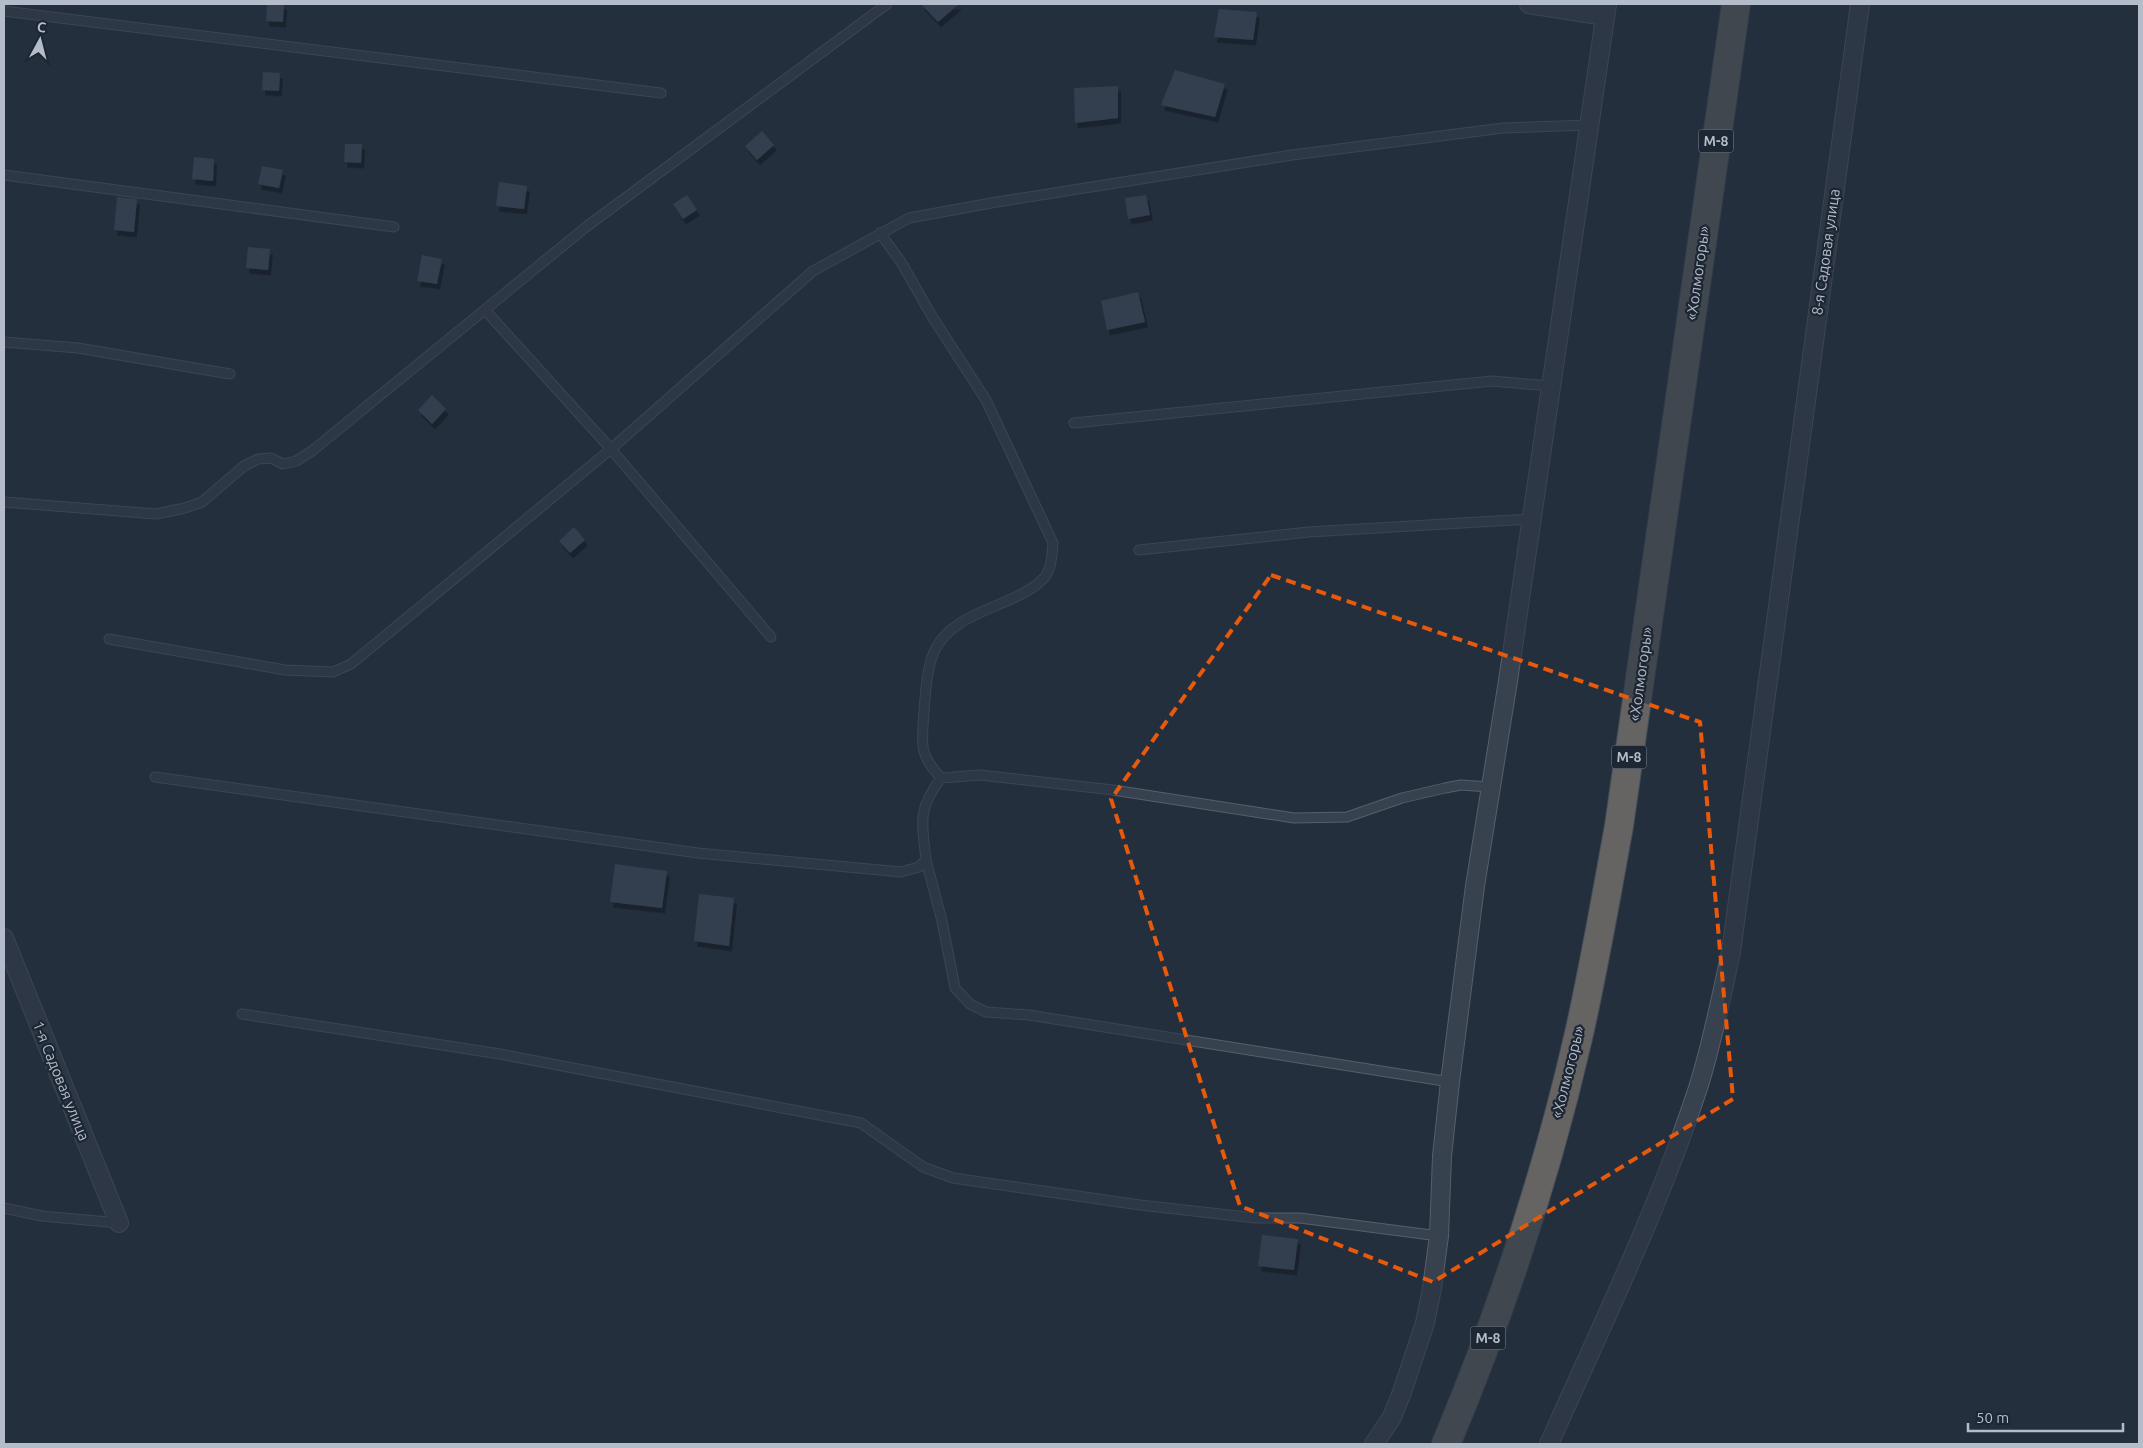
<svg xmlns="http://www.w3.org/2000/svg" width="2143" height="1448" font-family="Ubuntu,sans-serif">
	<defs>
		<filter id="shadow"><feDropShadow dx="3" dy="5.5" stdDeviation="0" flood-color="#0009"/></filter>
	</defs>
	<rect width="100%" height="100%" fill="#242f3e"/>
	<g fill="#455162" filter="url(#shadow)">
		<polygon points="267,4 284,4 283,22 266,21"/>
		<polygon points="921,4 959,4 938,22"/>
		<polygon points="1219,9 1257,12 1253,40 1214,37"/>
		<polygon points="1175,70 1225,84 1215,117 1161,105"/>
		<polygon points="263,72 280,73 279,91 262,90"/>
		<polygon points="1118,86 1118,118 1075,123 1074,88"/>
		<polygon points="762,131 774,145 757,160 745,146"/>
		<polygon points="345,144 362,144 361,163 344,162"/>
		<polygon points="194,157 214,159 213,181 192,179"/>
		<polygon points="262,166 283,170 279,188 258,184"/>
		<polygon points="499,182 527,186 524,209 496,206"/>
		<polygon points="687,195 697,210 683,219 673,204"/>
		<polygon points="1146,195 1150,215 1128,219 1125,198"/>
		<polygon points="117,197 137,199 134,232 114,230"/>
		<polygon points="248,247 270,249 268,270 246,268"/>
		<polygon points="422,255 442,259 437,284 417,281"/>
		<polygon points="1138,292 1145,322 1107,330 1101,301"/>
		<polygon points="432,395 446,409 432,424 418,410"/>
		<polygon points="574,527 585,540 570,553 559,541"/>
		<polygon points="615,864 667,871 662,908 610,902"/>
		<polygon points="699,894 734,898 729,946 694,941"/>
		<polygon points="1262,1235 1298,1239 1294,1270 1258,1266"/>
	</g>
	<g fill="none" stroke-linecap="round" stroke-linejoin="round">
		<g stroke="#565f6c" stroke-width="11">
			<g id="service">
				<polyline points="4,11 661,93"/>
				<polyline points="4,175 394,227"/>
				<path d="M880 233 901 262 933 318 986 400 1053 543C1052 554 1052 570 1043 579 1016 607 952 610 934 652 927 667 925 695 924 712 922 744 918 753 941 778"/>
				<polyline points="485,310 611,449 771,637"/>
				<polyline points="4,342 78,348 230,374"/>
				<polyline points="1074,423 1492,381 1550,386"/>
				<polyline points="4,502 156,514 185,508 202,502 244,466 258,459 271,458 283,464 296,461 312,451 586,227 887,4"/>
				<polyline points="1139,550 1309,532 1531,519"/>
				<polyline points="109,639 285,670 333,672 351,664 611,449 813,271 909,218 991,203 1292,155 1503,128 1589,125"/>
				<path d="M155 777 698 853 901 872 919 867 926 860C922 823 917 810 941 778L980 775 1113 790 1294 818 1347 817 1402 798 1445 788 1461 785 1489 787"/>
				<polyline points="926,860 942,921 955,988 970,1004 986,1012 1029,1015 1450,1082"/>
				<polyline points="242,1014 500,1054 861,1123 923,1167 953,1178 1140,1205 1256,1218 1300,1218 1439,1236"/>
				<polyline points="4,1208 42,1216 119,1223"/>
			</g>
		</g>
		<g stroke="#565f6c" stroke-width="20">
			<g id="minor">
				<polyline points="1529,4 1605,16"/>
				<polyline points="4,938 119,1223"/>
				<polyline points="1374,1444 1392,1417 1402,1392 1425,1323 1432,1288 1439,1236 1442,1156 1450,1082 1475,886 1508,681 1607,4"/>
				<path d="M1549 1444C1601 1327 1658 1210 1698 1088 1712 1044 1721 998 1731 952L1860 4"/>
			</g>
		</g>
		<g stroke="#434c59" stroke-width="30">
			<path id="trunk" d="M1446 1444C1501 1313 1546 1177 1578 1038 1594 968 1606 897 1619 826L1736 4"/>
		</g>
		<use href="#service" stroke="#38414e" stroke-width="9"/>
		<use href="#minor" stroke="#38414e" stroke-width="18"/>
		<use href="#trunk" stroke="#656462" stroke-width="28"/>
	</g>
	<path d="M0 0H2143V1448H0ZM1271 575 1700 722 1733 1099 1433 1282 1240 1206 1111 799Z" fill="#242f3e" fill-opacity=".55" fill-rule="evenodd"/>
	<path fill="none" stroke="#e8590c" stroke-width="4" stroke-dasharray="10 6" stroke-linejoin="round" d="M1271 575 1700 722 1733 1099 1433 1282 1240 1206 1111 799Z"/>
	<g text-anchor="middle" stroke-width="4.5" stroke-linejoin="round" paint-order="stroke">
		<g fill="#1d2633" stroke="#878f9c" stroke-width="1">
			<rect x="1698.5" y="129.5" width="35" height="23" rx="4"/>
			<rect x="1611.5" y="745.5" width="35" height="23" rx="4"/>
			<rect x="1470.5" y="1326.5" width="35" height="23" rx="4"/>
		</g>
		<g font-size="14" font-weight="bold" fill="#b4bcc9">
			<text x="1716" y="146">М-8</text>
			<text x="1629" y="762">М-8</text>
			<text x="1488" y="1343">М-8</text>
		</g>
		<g font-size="15" fill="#b4bcc9" stroke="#1d2633">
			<text transform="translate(1826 252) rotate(-82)" y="5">8-я Садовая улица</text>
			<text transform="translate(1698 273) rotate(-82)" y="5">«Холмогоры»</text>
			<text transform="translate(1641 674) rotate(-82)" y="5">«Холмогоры»</text>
			<text transform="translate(1568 1072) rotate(-76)" y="5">«Холмогоры»</text>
			<text transform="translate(61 1081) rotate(68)" y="5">1-я Садовая улица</text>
		</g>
	</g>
	<rect width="2143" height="1448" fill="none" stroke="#b4bcc9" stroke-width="10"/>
	<g transform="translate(40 40) rotate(7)" stroke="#1d2633" stroke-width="4" paint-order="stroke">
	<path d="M0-4L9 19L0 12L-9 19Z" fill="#b4bcc9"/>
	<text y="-8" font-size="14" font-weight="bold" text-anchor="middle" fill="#b4bcc9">С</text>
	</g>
	<path d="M1968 1423v8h155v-8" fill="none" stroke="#b4bcc9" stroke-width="2.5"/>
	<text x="1976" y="1423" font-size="15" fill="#b4bcc9" stroke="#1d2633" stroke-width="4" paint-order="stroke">50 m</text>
</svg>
